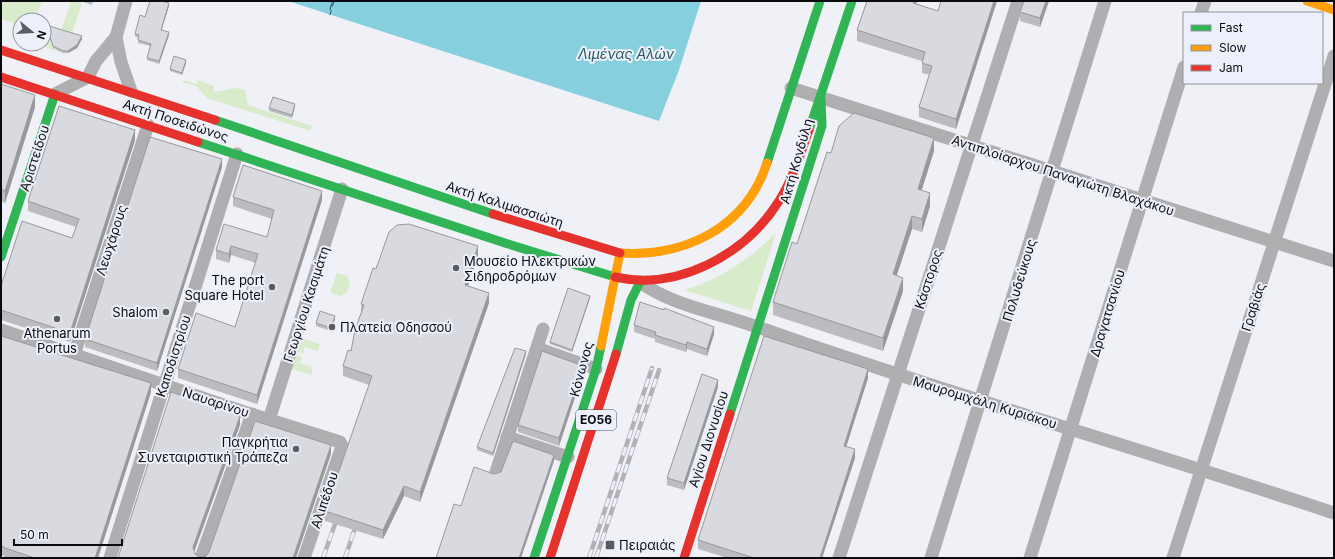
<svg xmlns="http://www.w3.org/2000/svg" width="1335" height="559" font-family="Inter,sans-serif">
	<rect width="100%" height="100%" fill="#f0f1f7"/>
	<g fill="#d8ebca">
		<polygon points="1,1 42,1 35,20 20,20 20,25 1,19"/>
		<polygon points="71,1 82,3 71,37 60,34"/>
		<polygon points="51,29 49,39 55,51 39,44 44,44 44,30"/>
		<polygon points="183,80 197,84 198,80 214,86 213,92 237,88 245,90 248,105 312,126 310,131 207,98 196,86 183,82"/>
		<path d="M776 233 751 311 684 290C720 280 749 259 776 233Z"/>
		<polygon points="337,273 347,276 350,283 347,293 340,296 330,293"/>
		<polygon points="302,338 320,344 318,351 305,347 303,354 298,352"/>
		<polygon points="297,355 302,357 300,363 313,368 311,375 292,369"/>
	</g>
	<polygon fill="#86cfde" points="288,1 701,1 679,70 659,121"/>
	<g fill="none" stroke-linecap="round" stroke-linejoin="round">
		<g stroke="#29575f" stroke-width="1" stroke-dasharray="5 4" stroke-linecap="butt">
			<polyline points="331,6 333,1"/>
			<polyline points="330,10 332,1"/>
			<polyline points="330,15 334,1"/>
		</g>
		<g stroke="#afaeb0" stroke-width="13">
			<polyline points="1201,13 1205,1"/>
			<polyline points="116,37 121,62 131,91"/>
			<polyline points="791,88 1334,261"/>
			<polyline points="55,94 88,77 96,61 116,37 126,1"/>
			<path d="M640 282C669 303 705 310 739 321 762 328 786 337 809 345 983 404 1160 455 1334 513"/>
			<polyline points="1,330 244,412 340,442 342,446 304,558"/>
			<polyline points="537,348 596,369"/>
			<polyline points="74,355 148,125"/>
			<polyline points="269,420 342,189"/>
			<polyline points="507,437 568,457"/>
			<polyline points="496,472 543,329"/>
			<polyline points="110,558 237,154"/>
			<polyline points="201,558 252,414"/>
			<polyline points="839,558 1018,1"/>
			<polyline points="931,558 1105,1"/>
			<polyline points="1030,558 1184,67"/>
			<polyline points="1173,558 1334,56"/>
		</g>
		<g stroke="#30b455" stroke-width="9">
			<polyline points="215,120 493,214"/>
			<polyline points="809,130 852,1"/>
			<polyline points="198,142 508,244 615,277"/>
			<polyline points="767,163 820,1"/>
			<polyline points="1,257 55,94"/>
			<polyline points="616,354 631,300 640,282"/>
			<polyline points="730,414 822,126 821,99"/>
			<polyline points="534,558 596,369 601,346"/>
		</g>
		<g stroke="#ff9f0a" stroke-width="9">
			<polyline points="1307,1 1334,10"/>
			<path d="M601 346 620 253C685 257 746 228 767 163"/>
		</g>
		<g stroke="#e5322d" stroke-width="9">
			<polyline points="1,50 215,120"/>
			<polyline points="1,77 198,142"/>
			<polyline points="493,214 620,253"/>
			<path d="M615 277C678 291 745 255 779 201 793 179 800 154 809 130"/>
			<polyline points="550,558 616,354"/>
			<polyline points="684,558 730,414"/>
		</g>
		<g stroke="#b2b1b6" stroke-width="4.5">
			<g id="rail">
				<polyline points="323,558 335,524"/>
				<polyline points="345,558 354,531"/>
				<polyline points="589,558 652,368"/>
				<polyline points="596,558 659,370"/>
			</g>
		</g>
		<use href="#rail" stroke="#edf0fa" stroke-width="3" stroke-dasharray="9" stroke-linecap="butt"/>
	</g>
	<g fill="#bbbbc0">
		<polygon points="80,1 93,1 92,5"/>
		<polygon points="867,1 917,1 916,4 938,11 997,1 956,129 919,117 919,107 930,75 922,73 922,61 857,41 857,30"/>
		<polygon points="1049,1 1040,27 1020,21 1020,12"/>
		<polygon points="169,6 161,30 169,35 159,64 147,60 147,58 150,46 138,43 138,38 135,36 135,34 145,17"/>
		<polygon points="46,25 82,39 77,48 68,53 63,53 53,48 46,27"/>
		<polygon points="186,63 182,75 170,71 170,69"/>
		<polygon points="1,84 35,107 5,203 1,201"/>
		<polygon points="295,106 292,118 269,111 269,108"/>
		<polygon points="135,140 70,342 1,320 1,286 72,238 76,227 28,211 28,201"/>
		<polygon points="934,151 921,191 930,206 922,232 912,229 896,276 903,291 883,351 773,315 773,302 797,244 831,153"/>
		<polygon points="222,167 157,371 85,347 85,339"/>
		<polygon points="233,197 322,200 257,404 178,378 178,369 235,327 256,263 231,255 229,263 216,259 216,250 267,237 272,219 233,206"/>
		<polygon points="478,256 468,286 489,303 420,502 404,496 383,539 325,521 325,511 369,385 343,376 343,366 351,351 361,313 361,304 376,269"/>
		<polygon points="590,298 572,352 550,344 550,342"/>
		<polygon points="335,319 331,331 316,326 316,323"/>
		<polygon points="634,325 714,334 707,356 687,349 686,352 655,342 655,339 634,332"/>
		<polygon points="1,336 151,392 98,558 7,558 5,557 1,554"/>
		<polygon points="526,354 493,456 477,450 477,447"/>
		<polygon points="583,373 559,446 518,432 518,425"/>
		<polygon points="868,378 846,446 855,458 822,558 728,558 698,549 698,540"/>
		<polygon points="718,387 684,490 667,485 667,478"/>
	</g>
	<g fill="#98999c">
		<polygon points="914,1 917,1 913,13 913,3"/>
		<polygon points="994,1 997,1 956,129 956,119"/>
		<polygon points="1046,1 1049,1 1040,27 1040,18"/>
		<polygon points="169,3 169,6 161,32 161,30"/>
		<polygon points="169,32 169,35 159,64 159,61"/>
		<polygon points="82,36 82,39 77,48 68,53 68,51"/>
		<polygon points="186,60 186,63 182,75 182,73"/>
		<polygon points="35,95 35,107 5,203 5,191"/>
		<polygon points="295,104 295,106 292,118 292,115"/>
		<polygon points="135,130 135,140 70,342 70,333"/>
		<polygon points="934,138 934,151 918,202 918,189"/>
		<polygon points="222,159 222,167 157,371 157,363"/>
		<polygon points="322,191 322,200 257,404 257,395"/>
		<polygon points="930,193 930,206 922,232 922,219"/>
		<polygon points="912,216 912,229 893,287 893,274"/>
		<polygon points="231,246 231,255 229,263 229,254"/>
		<polygon points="478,246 478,256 465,295 465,285"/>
		<polygon points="903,278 903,291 883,351 883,338"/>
		<polygon points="489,293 489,303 420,502 420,492"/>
		<polygon points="590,296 590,298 572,352 572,350"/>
		<polygon points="335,316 335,319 331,331 331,328"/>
		<polygon points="714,327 714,334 707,356 707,349"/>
		<polygon points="687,342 687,349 686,352 686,345"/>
		<polygon points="526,351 526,354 493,456 493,453"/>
		<polygon points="583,366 583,373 559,446 559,438"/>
		<polygon points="868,369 868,378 844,454 844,446"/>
		<polygon points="718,380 718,387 684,490 684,483"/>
		<polygon points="151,383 151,392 98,558 95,558"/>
		<polygon points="240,416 240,425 193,555 193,547"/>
		<polygon points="331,445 331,454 296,558 293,558"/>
		<polygon points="855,449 855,458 822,558 820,558"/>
		<polygon points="554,455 554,461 521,558 519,558"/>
		<polygon points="404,486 404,496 383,539 383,530"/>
	</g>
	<g fill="#d9dadf" stroke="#98999c">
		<polygon points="150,1 161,1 169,3 161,30 169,32 159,61 147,58 151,44 138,40 139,35 135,34 140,15 145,17"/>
		<polygon points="867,1 914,1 913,3 938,11 941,1 994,1 956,119 919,107 932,66 922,63 925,52 857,30"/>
		<polygon points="1024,1 1046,1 1040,18 1020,12"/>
		<polygon points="46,25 82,36 77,45 68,51 63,51 53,46"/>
		<polygon points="174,56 186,60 182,73 170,69"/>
		<polygon points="1,84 35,95 5,191 1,189"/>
		<polygon points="273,97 295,104 292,115 269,108"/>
		<polygon points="59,106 135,130 70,333 1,310 1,286 22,221 72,238 79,219 28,201"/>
		<polygon points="854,113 934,138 918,189 930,193 922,219 912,216 893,274 903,278 883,338 773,302 792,242 797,244 827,152 831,153 839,126"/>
		<polygon points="150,137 222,159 157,363 85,339"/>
		<polygon points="243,165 322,191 257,395 178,369 196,313 235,327 246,292 258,254 231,246 229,254 216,250 224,224 267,237 274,210 233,197"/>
		<polygon points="409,224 478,246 465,285 489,293 420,492 404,486 383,530 325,511 372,376 343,366 348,350 351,351 355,330 364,305 361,304 373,268 376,269 389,232 397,225"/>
		<polygon points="568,288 590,296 572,350 550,342"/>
		<polygon points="640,302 664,310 664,308 714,327 707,349 687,342 686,345 655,335 656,332 634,325"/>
		<polygon points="320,311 335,316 331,328 316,323"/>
		<polygon points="1,336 151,383 95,558 35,558 5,548 1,545"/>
		<polygon points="764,336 868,369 844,446 855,449 820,558 754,558 698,540"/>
		<polygon points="515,348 526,351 493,453 477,447"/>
		<polygon points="542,351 583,366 559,438 518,425"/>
		<polygon points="702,374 718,380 684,483 667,478"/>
		<polygon points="171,392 239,414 240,416 193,547 195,554 199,557 206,556 209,552 255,421 331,445 293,558 118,558"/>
		<polygon points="513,441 554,455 519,558 436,558 454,504 461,506 474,467 494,474 501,472"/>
	</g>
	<g fill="#5a5c60" stroke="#edf0fa" stroke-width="1.5">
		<circle cx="456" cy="268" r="4"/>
		<circle cx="272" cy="287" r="4"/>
		<circle cx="166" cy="312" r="4"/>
		<circle cx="57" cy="319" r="4"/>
		<circle cx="332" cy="327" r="4"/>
		<circle cx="296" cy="449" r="4"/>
		<rect x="605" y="540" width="10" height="10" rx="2"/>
	</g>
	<g text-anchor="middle" stroke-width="4" stroke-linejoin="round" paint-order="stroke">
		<rect fill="#edf0fa" stroke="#4e5055" stroke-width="1" x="576" y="410" width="40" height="20" rx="3"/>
		<g font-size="12" font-weight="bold" fill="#0a0b0e">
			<text x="596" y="424">ΕΟ56</text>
		</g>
		<g font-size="13" fill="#0a0b0e" stroke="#edf0fa">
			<text transform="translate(176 120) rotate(18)" y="5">Ακτή Ποσειδώνος</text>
			<text transform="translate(34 158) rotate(-72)" y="5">Αριστείδου</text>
			<text transform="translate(796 161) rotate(-74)" y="5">Ακτή Κονδύλη</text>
			<text transform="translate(1063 175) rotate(18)" y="5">Αντιπλοίαρχου Παναγιώτη Βλαχάκου</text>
			<text transform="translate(505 204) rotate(18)" y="5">Ακτή Καλιμασσιώτη</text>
			<text transform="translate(111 240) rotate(-72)" y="5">Λεωχάρους</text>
			<text transform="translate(928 279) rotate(-72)" y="5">Κάστορος</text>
			<text transform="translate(1019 280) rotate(-73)" y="5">Πολυδεύκους</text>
			<text transform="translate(306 304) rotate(-72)" y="5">Γεωργίου Κασιμάτη</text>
			<text transform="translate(1253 307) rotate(-72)" y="5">Γραβιάς</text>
			<text transform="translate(1107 313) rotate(-73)" y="5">Δραγατσανίου</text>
			<text transform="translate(173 356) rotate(-72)" y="5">Καποδιστρίου</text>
			<text transform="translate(581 369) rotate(-75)" y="5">Κόνωνος</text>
			<text transform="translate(216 402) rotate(18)" y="5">Ναυαρίνου</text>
			<text transform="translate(985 402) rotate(17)" y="5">Μαυρομιχάλη Κυριάκου</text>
			<text transform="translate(708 439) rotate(-72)" y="5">Αγίου Διονυσίου</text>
			<text transform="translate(324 500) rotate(-71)" y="5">Αλιπέδου</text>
		</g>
		<g font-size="13" fill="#0a0b0e" stroke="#edf0fa" text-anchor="start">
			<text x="464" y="266">Μουσείο Ηλεκτρικών<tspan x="464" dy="15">Σιδηροδρόμων</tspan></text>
			<text x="264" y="285" text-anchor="end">The port<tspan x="264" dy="15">Square Hotel</tspan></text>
			<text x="158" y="317" text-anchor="end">Shalom</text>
			<text x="340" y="332">Πλατεία Οδησσού</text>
			<text x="57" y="338" text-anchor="middle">Athenarum<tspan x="57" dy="15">Portus</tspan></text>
			<text x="288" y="447" text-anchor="end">Παγκρήτια<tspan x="288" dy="15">Συνεταιριστική Τράπεζα</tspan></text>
			<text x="619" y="550">Πειραιάς</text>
		</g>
		<g font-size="14" font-style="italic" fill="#29575f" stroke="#edf0fa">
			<text x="626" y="59">Λιμένας Αλών</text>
		</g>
	</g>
	<rect width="1335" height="559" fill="none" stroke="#0a0b0e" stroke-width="4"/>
	<rect x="1183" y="12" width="140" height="72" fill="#edf0fa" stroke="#92949c"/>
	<rect x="1191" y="25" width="20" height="6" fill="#30b455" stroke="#92949c"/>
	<text x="1219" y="32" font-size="12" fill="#0a0b0e">Fast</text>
	<rect x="1191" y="45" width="20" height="6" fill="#ff9f0a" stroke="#92949c"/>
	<text x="1219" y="52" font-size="12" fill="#0a0b0e">Slow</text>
	<rect x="1191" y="65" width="20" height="6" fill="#e5322d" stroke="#92949c"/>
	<text x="1219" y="72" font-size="12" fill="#0a0b0e">Jam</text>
	<g transform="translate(32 32) rotate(108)"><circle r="19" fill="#edf0fa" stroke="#92949c"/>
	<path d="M0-3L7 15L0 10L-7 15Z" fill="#5a5c60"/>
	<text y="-6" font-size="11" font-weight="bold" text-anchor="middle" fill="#0a0b0e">N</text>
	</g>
	<path d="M14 539v6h108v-6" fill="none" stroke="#0a0b0e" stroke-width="2"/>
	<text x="20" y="539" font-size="12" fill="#0a0b0e" stroke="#edf0fa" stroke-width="3" paint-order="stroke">50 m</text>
</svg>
